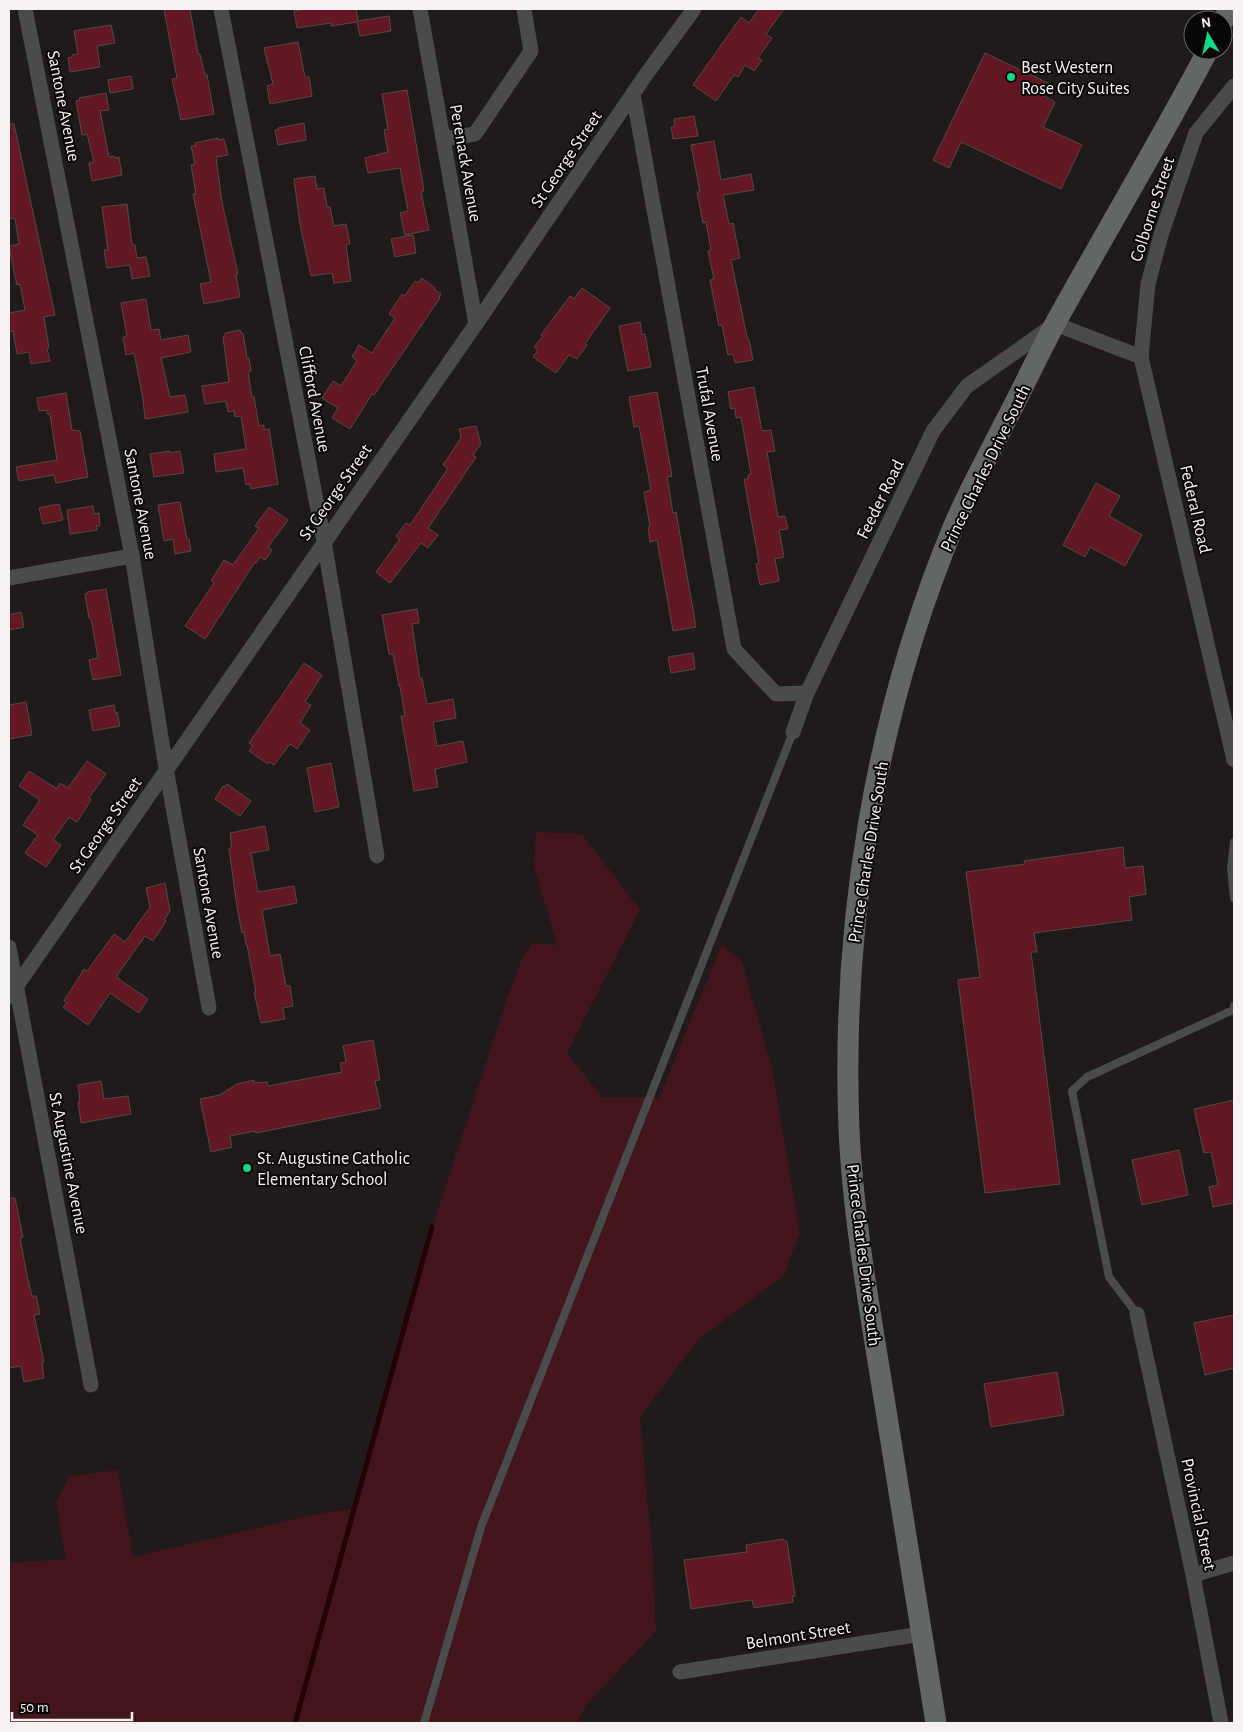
<svg xmlns="http://www.w3.org/2000/svg" width="1243" height="1732" font-family="'Alegreya Sans',sans-serif">
	<rect width="100%" height="100%" fill="#201a1a"/>
	<polygon fill="#42161b" points="536,832 582,834 640,910 567,1053 602,1097 659,1098 722,944 742,962 772,1068 800,1232 784,1275 698,1340 640,1417 653,1559 656,1631 586,1705 577,1723 9,1723 9,1563 66,1559 56,1502 70,1476 118,1470 133,1557 321,1513 354,1509 432,1227 508,996 522,958 533,943 557,945 534,866"/>
	<g fill="none" stroke-linecap="round" stroke-linejoin="round">
		<polyline stroke="#230005" stroke-width="5" points="295,1723 432,1227"/>
	</g>
	<g fill="#631723" stroke="#514a4a">
		<polygon points="175,9 190,9 198,54 200,54 205,75 207,75 214,114 181,120 172,79 177,78 164,10"/>
		<polygon points="307,9 356,9 358,21 389,16 391,31 360,36 357,22 331,26 331,23 297,28 294,11"/>
		<polygon points="759,9 784,9 766,34 772,38 758,58 762,60 754,71 745,65 738,77 734,75 716,101 693,85 741,17 749,23"/>
		<polygon points="111,25 115,43 97,46 100,67 70,72 68,58 72,57 72,55 78,54 74,31"/>
		<polygon points="298,42 305,77 309,77 312,96 270,104 267,86 273,84 264,48"/>
		<polygon points="985,53 1050,84 1044,96 1055,102 1043,127 1082,145 1061,189 961,142 949,168 933,160"/>
		<polygon points="131,76 133,89 110,93 108,80"/>
		<polygon points="407,90 424,191 421,192 429,230 405,235 400,213 408,211 400,168 368,173 365,158 388,152 384,130 388,129 382,94"/>
		<polygon points="106,93 109,110 100,111 109,157 114,156 114,158 119,157 122,175 92,181 89,163 94,162 87,134 82,135 76,101 80,100 79,98"/>
		<polygon points="694,116 698,136 673,139 671,127 675,126 674,119"/>
		<polygon points="304,123 306,140 278,145 275,130 279,129 278,128"/>
		<polygon points="9,124 14,124 55,315 44,317 49,348 47,349 50,361 31,364 29,352 17,354 13,331 9,332 9,313 25,310 20,284 17,285 15,276 9,246 19,244 15,218 9,219"/>
		<polygon points="218,138 218,140 224,139 228,155 216,157 222,202 238,274 236,275 240,297 204,304 200,284 211,282 193,194 196,194 191,165 195,164 191,146 196,146 195,143"/>
		<polygon points="714,141 721,180 751,174 754,190 723,195 729,224 733,223 740,258 731,260 747,337 749,340 753,360 735,363 733,354 728,355 722,325 719,326 710,280 714,279 708,251 711,250 706,222 703,223 697,192 700,192 691,145"/>
		<polygon points="315,176 317,189 324,188 327,207 330,207 334,226 346,224 350,244 346,245 351,281 334,283 332,273 311,276 300,224 294,179"/>
		<polygon points="127,204 132,245 135,245 137,258 146,257 150,276 132,279 130,265 107,268 104,250 108,250 102,207"/>
		<polygon points="413,235 416,253 395,257 391,239"/>
		<polygon points="422,278 435,288 434,289 441,294 439,297 440,298 374,395 372,394 350,429 332,418 338,408 322,398 333,381 341,386 357,361 352,357 359,345 372,353 395,318 389,314 402,294 405,296 415,281 418,283"/>
		<polygon points="582,288 610,308 585,344 587,345 577,359 569,355 556,373 533,357 538,350 534,347 543,336 541,335 570,296 574,299"/>
		<polygon points="146,299 151,330 159,329 161,340 188,335 191,352 161,358 170,397 185,395 188,412 145,419 143,399 134,353 126,355 123,337 127,336 121,303"/>
		<polygon points="640,322 642,335 645,334 651,367 628,371 619,326"/>
		<polygon points="240,330 241,333 243,333 247,358 249,358 251,371 248,372 252,397 254,397 259,426 264,425 264,430 269,429 278,484 251,489 250,484 246,485 243,468 216,472 214,454 246,449 241,416 235,417 234,411 228,412 226,401 205,404 202,386 229,382 223,337 225,336 225,333"/>
		<polygon points="754,387 762,431 771,430 775,451 767,452 778,517 785,516 788,529 779,530 784,557 775,559 779,581 760,585 756,564 759,563 744,479 748,479 748,475 751,474 741,417 736,418 735,408 731,409 728,392"/>
		<polygon points="657,392 672,476 667,477 673,513 676,512 696,627 673,631 657,540 650,542 648,527 650,526 644,492 651,490 639,426 634,427 629,397"/>
		<polygon points="66,393 72,430 80,431 88,477 56,483 54,475 19,481 16,467 57,460 50,414 47,414 47,410 39,411 37,398"/>
		<polygon points="476,426 481,444 473,455 476,457 428,528 438,535 428,548 421,543 390,583 376,572 400,539 396,536 406,523 410,525 447,470 447,467 443,465 461,438 459,429"/>
		<polygon points="170,451 170,453 180,451 184,473 154,477 150,454"/>
		<polygon points="1096,483 1120,496 1109,516 1142,535 1125,566 1090,547 1085,557 1063,545"/>
		<polygon points="180,502 187,539 189,539 191,551 175,554 173,539 164,541 158,505"/>
		<polygon points="59,504 63,520 43,524 39,508"/>
		<polygon points="93,506 94,514 99,513 100,526 96,526 97,530 70,534 67,510"/>
		<polygon points="269,507 288,520 268,547 272,550 265,560 260,557 256,563 255,562 205,639 185,626 214,583 211,581 224,560 233,565 259,528 255,526"/>
		<polygon points="106,589 121,675 93,680 89,660 98,658 91,618 89,618 85,594 88,593 87,592"/>
		<polygon points="417,609 419,623 412,624 420,679 422,678 427,704 453,699 456,718 433,722 437,746 463,741 467,762 435,769 438,787 414,791 401,716 405,716 400,686 399,686 393,654 389,654 382,615"/>
		<polygon points="21,612 24,627 9,630 9,615"/>
		<polygon points="693,653 695,669 671,673 668,657"/>
		<polygon points="304,663 322,675 305,702 311,705 300,723 310,730 297,749 290,744 274,765 270,762 268,764 249,751 253,746 249,743"/>
		<polygon points="26,702 32,735 9,739 9,705"/>
		<polygon points="114,705 115,713 117,712 120,726 93,731 89,710"/>
		<polygon points="87,761 106,774 89,798 91,800 77,822 69,817 53,840 61,845 46,867 25,853 38,835 23,825 40,800 19,786 29,771 57,789 60,783 68,788"/>
		<polygon points="331,763 339,807 315,812 307,768"/>
		<polygon points="227,784 251,801 240,816 215,799 223,786 225,787"/>
		<polygon points="265,826 269,850 251,853 258,892 294,886 297,903 262,910 270,956 280,954 286,986 290,986 293,1006 283,1008 285,1019 261,1023 254,992 256,992 247,945 246,945 244,932 242,933 237,907 229,848 232,848 230,833"/>
		<polygon points="1123,847 1125,868 1143,866 1146,894 1129,897 1132,920 1034,933 1037,952 1031,952 1060,1184 985,1193 958,980 980,977 966,872 1025,864 1024,861"/>
		<polygon points="165,883 170,911 164,920 166,921 153,941 145,936 116,977 148,999 139,1013 110,993 88,1025 63,1007 67,1003 64,1001 84,969 87,971 114,934 125,942 150,907 146,888"/>
		<polygon points="373,1040 380,1080 375,1081 381,1108 256,1133 255,1131 230,1136 232,1147 211,1152 200,1099 220,1095 237,1084 254,1080 254,1083 267,1082 268,1086 342,1072 340,1063 346,1062 343,1046"/>
		<polygon points="101,1081 104,1099 128,1096 131,1114 81,1123 78,1102 80,1101 78,1085"/>
		<polygon points="1234,1100 1234,1203 1213,1207 1209,1187 1218,1185 1211,1152 1204,1153 1194,1109"/>
		<polygon points="1179,1150 1188,1195 1142,1205 1132,1160"/>
		<polygon points="9,1198 15,1198 23,1237 20,1238 28,1280 32,1296 36,1296 40,1314 34,1315 44,1362 42,1362 44,1378 24,1382 21,1366 9,1368"/>
		<polygon points="1234,1315 1234,1368 1205,1375 1194,1323"/>
		<polygon points="1057,1372 1064,1415 991,1427 984,1384"/>
		<polygon points="783,1539 784,1541 787,1541 795,1596 792,1597 793,1602 754,1608 752,1600 691,1609 684,1560 747,1552 746,1545"/>
	</g>
	<g fill="none" stroke-linecap="round" stroke-linejoin="round">
		<g stroke="#494c4a" stroke-width="8">
			<polyline points="1234,842 1231,868 1234,898"/>
			<polyline points="1137,1314 1109,1277 1072,1091 1087,1077 1233,1010 1234,1006"/>
			<polyline points="424,1723 481,1527 793,732"/>
		</g>
		<g stroke="#494c4a" stroke-width="15">
			<polyline points="25,9 132,556 166,768 209,1008"/>
			<polyline points="221,9 324,541 377,856"/>
			<polyline points="420,9 476,324"/>
			<polyline points="1234,86 1196,133 1161,235 1148,284 1141,357 1234,760"/>
			<polyline points="633,94 734,649 776,694 807,693"/>
			<polyline points="443,139 475,134 531,51 524,9"/>
			<polyline points="9,578 132,556"/>
			<polyline points="793,732 807,693 933,431 967,386 1055,324 1141,357"/>
			<polyline points="9,947 91,1385"/>
			<polyline points="9,997 476,324 645,76 694,9"/>
			<polyline points="1137,1314 1193,1575 1221,1723"/>
			<polyline points="1193,1575 1234,1563"/>
			<polyline points="680,1672 921,1634"/>
		</g>
		<g stroke="#636764" stroke-width="21">
			<polyline points="1223,21 1229,9"/>
			<path d="M936 1723C918 1613 901 1502 883 1392 869 1305 853 1217 849 1129 841 924 875 715 954 525 969 490 988 456 1005 422 1023 388 1039 353 1057 320 1107 230 1160 141 1208 50"/>
		</g>
	</g>
	<g fill="#0dd98a" stroke="#080606" stroke-width="2">
		<circle cx="1011" cy="77" r="5"/>
		<circle cx="247" cy="1168" r="5"/>
	</g>
	<g text-anchor="middle" stroke-width="4" stroke-linejoin="round" paint-order="stroke">
		<g font-size="18" fill="#f7f2f2" stroke="#080606" text-anchor="start">
			<text x="1021" y="73">Best Western<tspan x="1021" dy="21">Rose City Suites</tspan></text>
			<text x="257" y="1164">St. Augustine Catholic<tspan x="257" dy="21">Elementary School</tspan></text>
		</g>
		<g font-size="18" fill="#f7f2f2" stroke="#080606">
			<text transform="translate(64 106) rotate(79)" y="6">Santone Avenue</text>
			<text transform="translate(566 159) rotate(-56)" y="6">St George Street</text>
			<text transform="translate(466 163) rotate(80)" y="6">Perenack Avenue</text>
			<text transform="translate(1152 209) rotate(-72)" y="6">Colborne Street</text>
			<text transform="translate(315 399) rotate(79)" y="6">Clifford Avenue</text>
			<text transform="translate(710 414) rotate(80)" y="6">Trufal Avenue</text>
			<text transform="translate(985 468) rotate(-64)" y="6">Prince Charles Drive South</text>
			<text transform="translate(335 492) rotate(-55)" y="6">St George Street</text>
			<text transform="translate(880 499) rotate(-64)" y="6">Feeder Road</text>
			<text transform="translate(141 504) rotate(79)" y="6">Santone Avenue</text>
			<text transform="translate(1196 509) rotate(77)" y="6">Federal Road</text>
			<text transform="translate(105 825) rotate(-55)" y="6">St George Street</text>
			<text transform="translate(868 852) rotate(-81)" y="6">Prince Charles Drive South</text>
			<text transform="translate(209 903) rotate(80)" y="6">Santone Avenue</text>
			<text transform="translate(69 1163) rotate(79)" y="6">St Augustine Avenue</text>
			<text transform="translate(864 1255) rotate(83)" y="6">Prince Charles Drive South</text>
			<text transform="translate(1199 1514) rotate(78)" y="6">Provincial Street</text>
			<text transform="translate(798 1635) rotate(-9)" y="6">Belmont Street</text>
		</g>
	</g>
	<rect width="1243" height="1732" fill="none" stroke="#f7f2f2" stroke-width="20"/>
	<g transform="translate(1208 35) rotate(351)"><circle r="24" fill="#080606" stroke="#686464"/>
	<path d="M0-4L9 19L0 12L-9 19Z" fill="#0dd98a"/>
	<text y="-8" font-size="14" font-weight="bold" text-anchor="middle" fill="#f7f2f2">N</text>
	</g>
	<path d="M12 1712v8h120v-8" fill="none" stroke="#f7f2f2" stroke-width="2.5"/>
	<text x="20" y="1712" font-size="15" fill="#f7f2f2" stroke="#080606" stroke-width="4" paint-order="stroke">50 m</text>
</svg>
